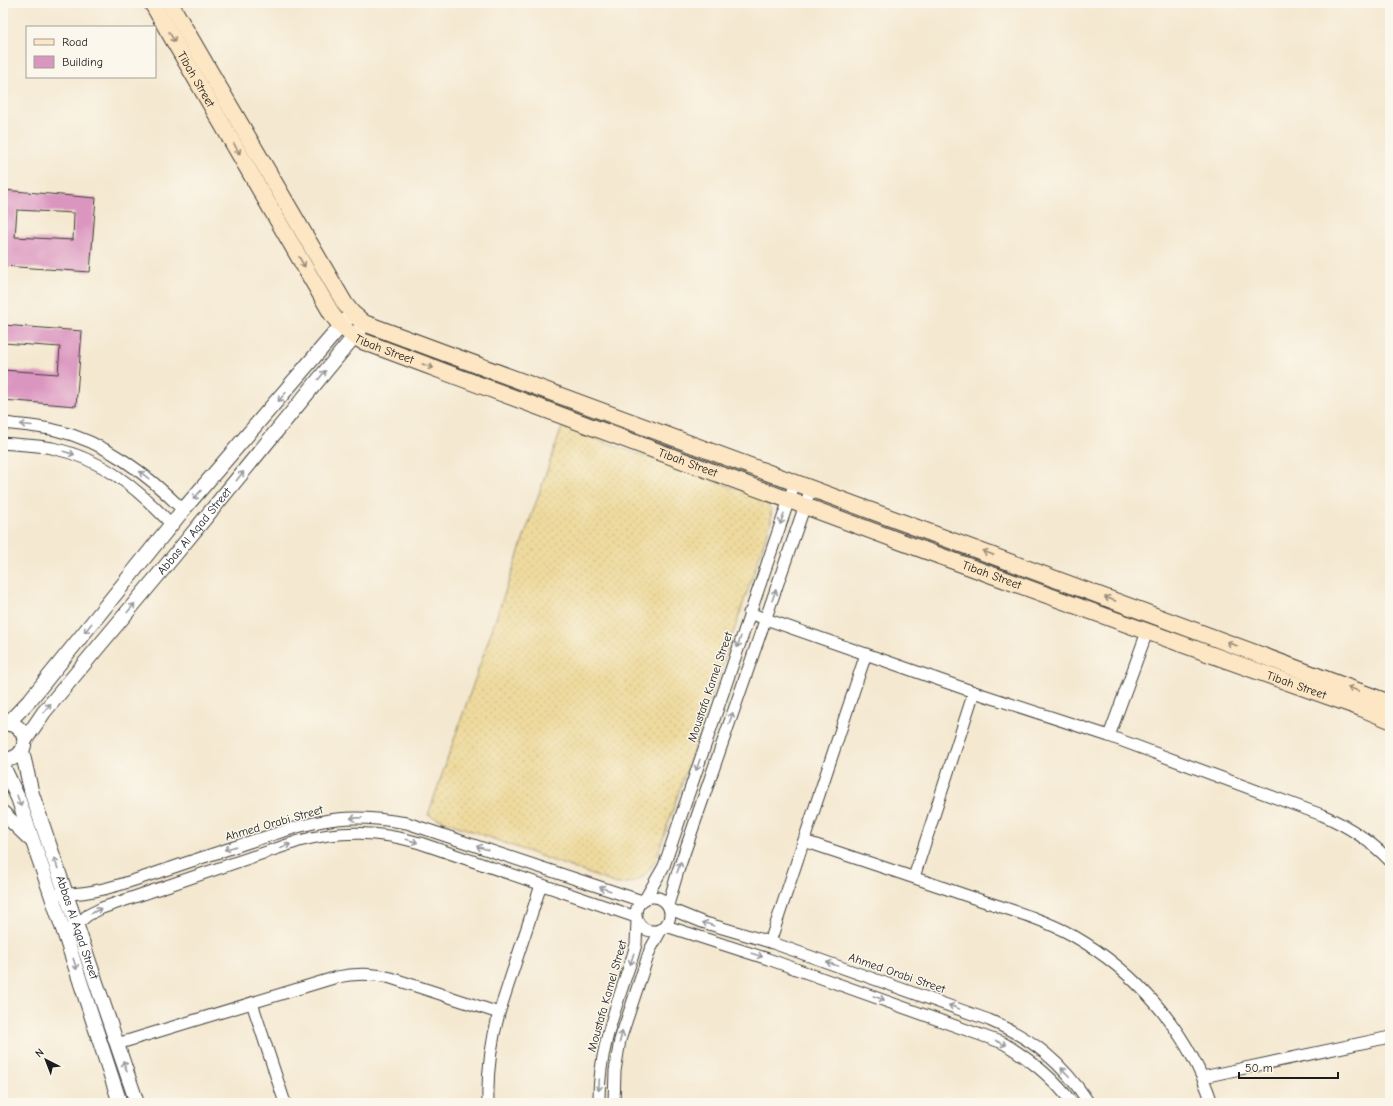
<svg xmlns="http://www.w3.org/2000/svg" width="1393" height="1106" font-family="'Comic Neue',sans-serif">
	<defs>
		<pattern id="sand-dots" width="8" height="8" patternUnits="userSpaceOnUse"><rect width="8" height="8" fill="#eeda9e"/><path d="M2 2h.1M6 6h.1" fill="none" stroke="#ccba88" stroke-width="1.8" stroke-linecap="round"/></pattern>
	</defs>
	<rect width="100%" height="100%" fill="#fbf7ec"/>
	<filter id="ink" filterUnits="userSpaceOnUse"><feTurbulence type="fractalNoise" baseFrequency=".025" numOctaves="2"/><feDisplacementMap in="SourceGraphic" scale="8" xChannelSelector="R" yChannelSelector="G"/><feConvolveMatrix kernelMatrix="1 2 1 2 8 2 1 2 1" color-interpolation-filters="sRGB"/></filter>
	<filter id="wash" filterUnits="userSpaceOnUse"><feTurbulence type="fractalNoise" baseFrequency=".012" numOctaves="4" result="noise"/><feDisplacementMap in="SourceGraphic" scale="16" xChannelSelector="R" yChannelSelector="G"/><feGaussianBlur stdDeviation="0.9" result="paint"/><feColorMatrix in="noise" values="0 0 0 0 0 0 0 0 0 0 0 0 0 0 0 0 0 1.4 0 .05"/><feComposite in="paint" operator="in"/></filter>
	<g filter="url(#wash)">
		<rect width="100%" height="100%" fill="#f4e8d0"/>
		<path fill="url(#sand-dots)" stroke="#857b5d" d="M562 427 758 496 771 509V522L656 859C644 878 640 883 617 884L428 815Z"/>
		<g id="blocks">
			<g fill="#db96c0" fill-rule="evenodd">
				<path d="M3 190 96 198 90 272 3 266ZM17 210 74 213 73 240 15 237Z"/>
				<polygon points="3,325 82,331 76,406 3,400 3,370 58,374 60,347 3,343"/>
			</g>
		</g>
	</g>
	<g filter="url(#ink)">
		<use href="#blocks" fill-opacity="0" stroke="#3c3b37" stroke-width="1"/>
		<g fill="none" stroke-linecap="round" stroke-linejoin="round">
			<g stroke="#3c3b37" stroke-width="13">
				<g id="minor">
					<path d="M3 423C20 425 38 426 55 430 106 442 147 474 183 510"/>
					<path d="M3 443C19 445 36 445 52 448 103 459 137 488 172 525"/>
					<path d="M749 613 974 692 1109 736 1322 815C1348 826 1370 840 1390 861"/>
					<polyline points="1109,736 1147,632"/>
					<path d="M804 841C855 858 907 875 959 893 996 906 1037 916 1072 935 1137 972 1189 1032 1212 1103"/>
					<polyline points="914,877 974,692"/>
					<path d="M59 894C94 895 126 883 159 872 191 861 223 851 255 840 282 832 309 822 337 819 361 816 384 819 407 823L642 901"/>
					<circle cx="653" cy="914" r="17"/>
					<polyline points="645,899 664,866 795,482"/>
					<polyline points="668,905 678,871 811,488"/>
					<path d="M670 909 702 922 770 942 989 1020C1033 1039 1062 1062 1089 1103"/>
					<path d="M666 926 768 959 1003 1043C1030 1059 1053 1077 1072 1103"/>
					<path d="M71 929 88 915 102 908 299 841C342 830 378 831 420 843L636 917"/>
					<polyline points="770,942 866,654"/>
					<polyline points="252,1003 285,1103"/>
					<path d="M117 1044 337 977C356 973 372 973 391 978L499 1013"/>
					<polyline points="1203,1077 1390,1037"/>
					<path d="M488 1103C487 1072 491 1043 499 1013L541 885"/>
					<path d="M599 1103C598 1050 617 1005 633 955L636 944 637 921"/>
					<polyline points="614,1103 615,1071 620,1040 650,950 661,930"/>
				</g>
			</g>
			<g stroke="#3c3b37" stroke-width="16">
				<g id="tertiary">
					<polyline points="8,723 30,700 183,510 352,313"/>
					<path d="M3 724C32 721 31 762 3 759"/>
					<path id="s1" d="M25 740 44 712 174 556 361 328"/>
					<path id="s2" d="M22 751 32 794 137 1103"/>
					<polyline points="3,766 18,798 65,935 120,1103"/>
					<polyline points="3,813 30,839"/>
				</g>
			</g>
			<g stroke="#3c3b37" stroke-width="18">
				<g id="secondary">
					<path id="s3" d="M152 3 333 316C341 327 349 334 362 341 694 465 1027 590 1361 708L1390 720"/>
					<polyline points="170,3 345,304 352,313 364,323 1390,703"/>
				</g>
			</g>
			<use href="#minor" stroke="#fff" stroke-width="11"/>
			<use href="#tertiary" stroke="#fff" stroke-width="14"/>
			<use href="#secondary" stroke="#fce6c4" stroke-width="16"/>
		</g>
		<defs><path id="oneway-shaft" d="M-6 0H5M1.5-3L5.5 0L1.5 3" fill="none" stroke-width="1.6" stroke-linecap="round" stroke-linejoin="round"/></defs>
		<g stroke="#978b78">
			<use href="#oneway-shaft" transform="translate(172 37) rotate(60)"/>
			<use href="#oneway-shaft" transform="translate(237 149) rotate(60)"/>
			<use href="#oneway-shaft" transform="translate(302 262) rotate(60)"/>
			<use href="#oneway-shaft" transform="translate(428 366) rotate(20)"/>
			<use href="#oneway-shaft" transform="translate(988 553) rotate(-160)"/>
			<use href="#oneway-shaft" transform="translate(1110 599) rotate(-160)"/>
			<use href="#oneway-shaft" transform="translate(1232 644) rotate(-160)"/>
			<use href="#oneway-shaft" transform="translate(1353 689) rotate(-160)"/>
		</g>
		<g stroke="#999">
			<use href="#oneway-shaft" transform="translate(322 375) rotate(-51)"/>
			<use href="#oneway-shaft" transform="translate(282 397) rotate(131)"/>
			<use href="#oneway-shaft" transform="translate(26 425) rotate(-175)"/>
			<use href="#oneway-shaft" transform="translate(69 453) rotate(16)"/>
			<use href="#oneway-shaft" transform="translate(144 475) rotate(-142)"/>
			<use href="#oneway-shaft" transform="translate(240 476) rotate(-51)"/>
			<use href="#oneway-shaft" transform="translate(197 495) rotate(131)"/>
			<use href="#oneway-shaft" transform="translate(782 519) rotate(109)"/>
			<use href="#oneway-shaft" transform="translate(774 595) rotate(-71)"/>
			<use href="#oneway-shaft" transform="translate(131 608) rotate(-50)"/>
			<use href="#oneway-shaft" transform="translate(88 628) rotate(129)"/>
			<use href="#oneway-shaft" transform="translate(739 642) rotate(109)"/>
			<use href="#oneway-shaft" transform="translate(47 708) rotate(-49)"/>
			<use href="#oneway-shaft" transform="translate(731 718) rotate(-71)"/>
			<use href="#oneway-shaft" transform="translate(698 765) rotate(109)"/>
			<use href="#oneway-shaft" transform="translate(19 801) rotate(71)"/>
			<use href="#oneway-shaft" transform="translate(356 818) rotate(178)"/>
			<use href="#oneway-shaft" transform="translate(412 841) rotate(16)"/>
			<use href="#oneway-shaft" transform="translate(285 846) rotate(-19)"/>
			<use href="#oneway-shaft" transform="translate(230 848) rotate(162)"/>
			<use href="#oneway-shaft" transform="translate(482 848) rotate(-162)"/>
			<use href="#oneway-shaft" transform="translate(56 863) rotate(-109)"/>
			<use href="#oneway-shaft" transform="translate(679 867) rotate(-71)"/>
			<use href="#oneway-shaft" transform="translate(605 889) rotate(-162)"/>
			<use href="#oneway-shaft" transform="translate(96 911) rotate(-27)"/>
			<use href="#oneway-shaft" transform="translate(708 924) rotate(-162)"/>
			<use href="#oneway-shaft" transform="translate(757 955) rotate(18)"/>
			<use href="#oneway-shaft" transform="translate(632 959) rotate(107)"/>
			<use href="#oneway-shaft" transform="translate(75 964) rotate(72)"/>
			<use href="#oneway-shaft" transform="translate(832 964) rotate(-161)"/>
			<use href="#oneway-shaft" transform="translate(879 998) rotate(20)"/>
			<use href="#oneway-shaft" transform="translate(954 1007) rotate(-161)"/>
			<use href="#oneway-shaft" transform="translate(621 1037) rotate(-75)"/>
			<use href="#oneway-shaft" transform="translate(1001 1043) rotate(25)"/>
			<use href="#oneway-shaft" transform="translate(125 1066) rotate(-109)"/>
			<use href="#oneway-shaft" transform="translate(1065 1072) rotate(-134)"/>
			<use href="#oneway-shaft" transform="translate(599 1085) rotate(93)"/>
		</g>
	</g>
	<g text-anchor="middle" stroke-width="3" stroke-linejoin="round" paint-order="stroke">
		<g font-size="12" fill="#1c1c1c" stroke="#fbf7ec">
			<text dy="4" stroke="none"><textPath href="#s3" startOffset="88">Tibah Street</textPath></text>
			<text dy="4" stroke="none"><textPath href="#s3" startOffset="424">Tibah Street</textPath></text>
			<text dy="4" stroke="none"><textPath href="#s3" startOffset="748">Tibah Street</textPath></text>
			<text dy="4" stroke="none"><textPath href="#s1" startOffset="269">Abbas Al Aqad Street</textPath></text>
			<text dy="4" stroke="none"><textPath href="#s3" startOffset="1072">Tibah Street</textPath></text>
			<text dy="4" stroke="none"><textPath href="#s3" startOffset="1396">Tibah Street</textPath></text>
			<text transform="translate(710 687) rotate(-71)" y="4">Moustafa Kamel Street</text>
			<text transform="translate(274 823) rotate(-16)" y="4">Ahmed Orabi Street</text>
			<text dy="4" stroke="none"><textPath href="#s2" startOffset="185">Abbas Al Aqad Street</textPath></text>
			<text transform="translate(897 973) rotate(19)" y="4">Ahmed Orabi Street</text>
			<text transform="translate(607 996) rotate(-74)" y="4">Moustafa Kamel Street</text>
		</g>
	</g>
	<rect width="1393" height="1106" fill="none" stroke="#fbf7ec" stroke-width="16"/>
	<rect x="26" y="26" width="130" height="52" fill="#fbf7ec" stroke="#a29f99"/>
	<rect x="34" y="39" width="20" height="6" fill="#fce6c4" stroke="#a29f99"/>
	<text x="62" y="46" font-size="12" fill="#1c1c1c">Road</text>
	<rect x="34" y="56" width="20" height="12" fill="#db96c0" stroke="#a29f99"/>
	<text x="62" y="66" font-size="12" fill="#1c1c1c">Building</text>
	<g transform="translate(46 1060) rotate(318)" stroke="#fbf7ec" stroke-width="3" paint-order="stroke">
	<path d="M0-3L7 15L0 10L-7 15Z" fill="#1c1c1c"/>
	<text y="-6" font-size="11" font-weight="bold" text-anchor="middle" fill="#1c1c1c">N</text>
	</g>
	<path d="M1239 1072v6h99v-6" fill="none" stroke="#1c1c1c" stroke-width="2"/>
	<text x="1245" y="1072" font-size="12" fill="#1c1c1c" stroke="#fbf7ec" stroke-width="3" paint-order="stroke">50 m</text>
</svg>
